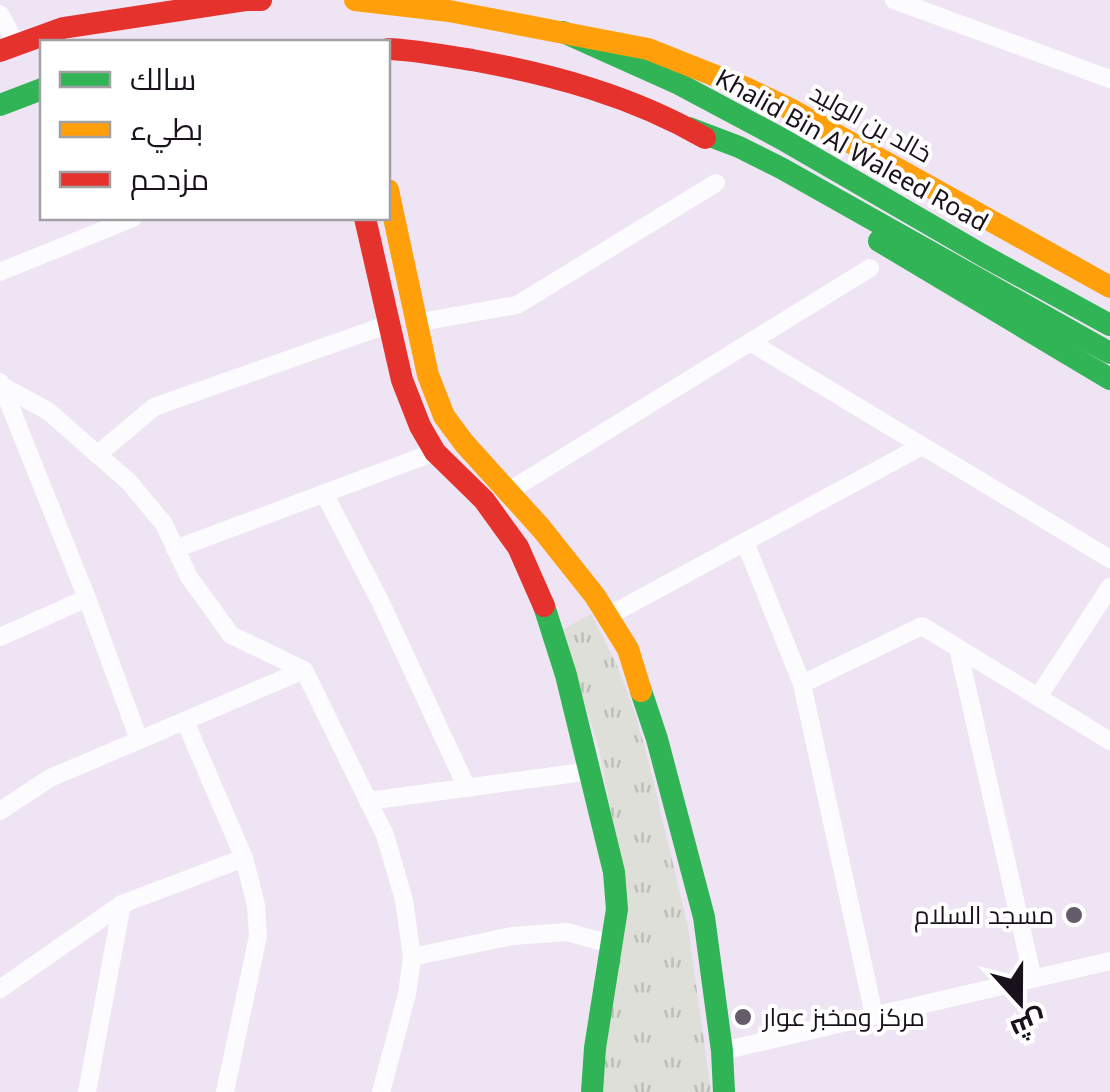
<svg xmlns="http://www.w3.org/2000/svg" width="1110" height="1092" font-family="'Noto Sans',Cairo,sans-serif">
	<defs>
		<pattern id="park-tufts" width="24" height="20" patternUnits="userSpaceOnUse" patternTransform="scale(2.5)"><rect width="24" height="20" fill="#dddfd8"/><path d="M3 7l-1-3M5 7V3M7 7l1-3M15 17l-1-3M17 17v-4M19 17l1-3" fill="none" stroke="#bdbeb9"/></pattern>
	</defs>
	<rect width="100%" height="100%" fill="#eee4f4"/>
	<polygon fill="url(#park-tufts)" points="591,614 617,665 634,710 648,759 688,927 711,1092 600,1092 625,885 599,749 579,684 558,632"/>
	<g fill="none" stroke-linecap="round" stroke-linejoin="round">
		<g stroke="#fcfbfd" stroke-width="18">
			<polyline points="894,0 1110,79"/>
			<polyline points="0,14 16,44"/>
			<polyline points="0,272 133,218"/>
			<polyline points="415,323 517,305 716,183"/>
			<polyline points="750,342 1110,559"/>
			<polyline points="0,382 2,386 48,411 129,482 164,524 189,577 231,635 304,670 385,835 404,900 412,957 407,994 381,1092"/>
			<polyline points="2,386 87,598 139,740"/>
			<polyline points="97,455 154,407 389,324"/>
			<polyline points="509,491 870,268"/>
			<polyline points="324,493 380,601 467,788"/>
			<polyline points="745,542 802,684 874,1015"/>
			<polyline points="175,549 435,452"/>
			<polyline points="608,616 922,446"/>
			<polyline points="0,637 87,598"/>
			<polyline points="958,648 1033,979"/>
			<polyline points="802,684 922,626 1110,741"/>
			<polyline points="1038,697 1110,587"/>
			<polyline points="185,721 244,858 256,905 258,936 225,1092"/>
			<polyline points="368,801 591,771"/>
			<polyline points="0,811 50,778 304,670"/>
			<polyline points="412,957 512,936 567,932 611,944"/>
			<polyline points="0,989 122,904 244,858"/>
			<polyline points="722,1051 1110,961"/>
			<polyline points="87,1092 122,904"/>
		</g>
		<g stroke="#30b455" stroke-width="22">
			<polyline points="563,32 679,84 782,139 984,256 1110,325"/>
			<polyline points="0,105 42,89"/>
			<polyline points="689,128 739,147 781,168 1110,353"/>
			<polyline points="879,241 1110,379"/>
			<polyline points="544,606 566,675 614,872 617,909 595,1048 592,1092"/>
			<polyline points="641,691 657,739 704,917 722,1051 724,1092"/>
		</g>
		<g stroke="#ff9f0a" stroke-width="22">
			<polyline points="355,0 449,11 648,49 746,88 792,110 1110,287"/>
			<polyline points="388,190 428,375 444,416 464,443 541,528 595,596 628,649 641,691"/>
		</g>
		<g stroke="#e5322d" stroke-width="22">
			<path d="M388 49C417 50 444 56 472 60 554 75 632 96 705 138"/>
			<polyline points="0,51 63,28 247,0 261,0"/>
			<polyline points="365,218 402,380 420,426 435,452 484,500 518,547 544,606"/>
		</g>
	</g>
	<g fill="#645c68" stroke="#fff" stroke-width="4">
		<circle cx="1074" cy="915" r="10"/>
		<circle cx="743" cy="1017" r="10"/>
	</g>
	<g text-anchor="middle" stroke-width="8" stroke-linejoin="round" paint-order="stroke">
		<g font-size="25" fill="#19121c" stroke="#fff">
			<text transform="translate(871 123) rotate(29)" y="9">خالد بن الوليد</text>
			<text transform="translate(852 150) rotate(29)" y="9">Khalid Bin Al Waleed Road</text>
		</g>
		<g font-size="25" fill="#19121c" stroke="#fff" text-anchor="end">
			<text x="1054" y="924">مسجد السلام</text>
			<text x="763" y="1026" text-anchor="start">مركز ومخبز عوار</text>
		</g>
	</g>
	<rect x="40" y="40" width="350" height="180" fill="#ffffff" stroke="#a3a0a4" stroke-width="2.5"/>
	<rect x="60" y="72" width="50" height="15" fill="#30b455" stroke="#a3a0a4" stroke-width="2.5"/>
	<text x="130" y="90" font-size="30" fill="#19121c">سالك</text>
	<rect x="60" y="122" width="50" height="15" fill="#ff9f0a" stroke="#a3a0a4" stroke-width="2.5"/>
	<text x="130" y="140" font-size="30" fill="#19121c">بطيء</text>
	<rect x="60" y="172" width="50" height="15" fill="#e5322d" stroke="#a3a0a4" stroke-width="2.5"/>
	<text x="130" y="190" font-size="30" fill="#19121c">مزدحم</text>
	<g transform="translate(1020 1002) rotate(159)" stroke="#ffffff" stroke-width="8" paint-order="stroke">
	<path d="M0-8L18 38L0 25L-18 38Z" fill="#19121c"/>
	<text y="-15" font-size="28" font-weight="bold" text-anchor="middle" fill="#19121c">ش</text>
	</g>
</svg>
